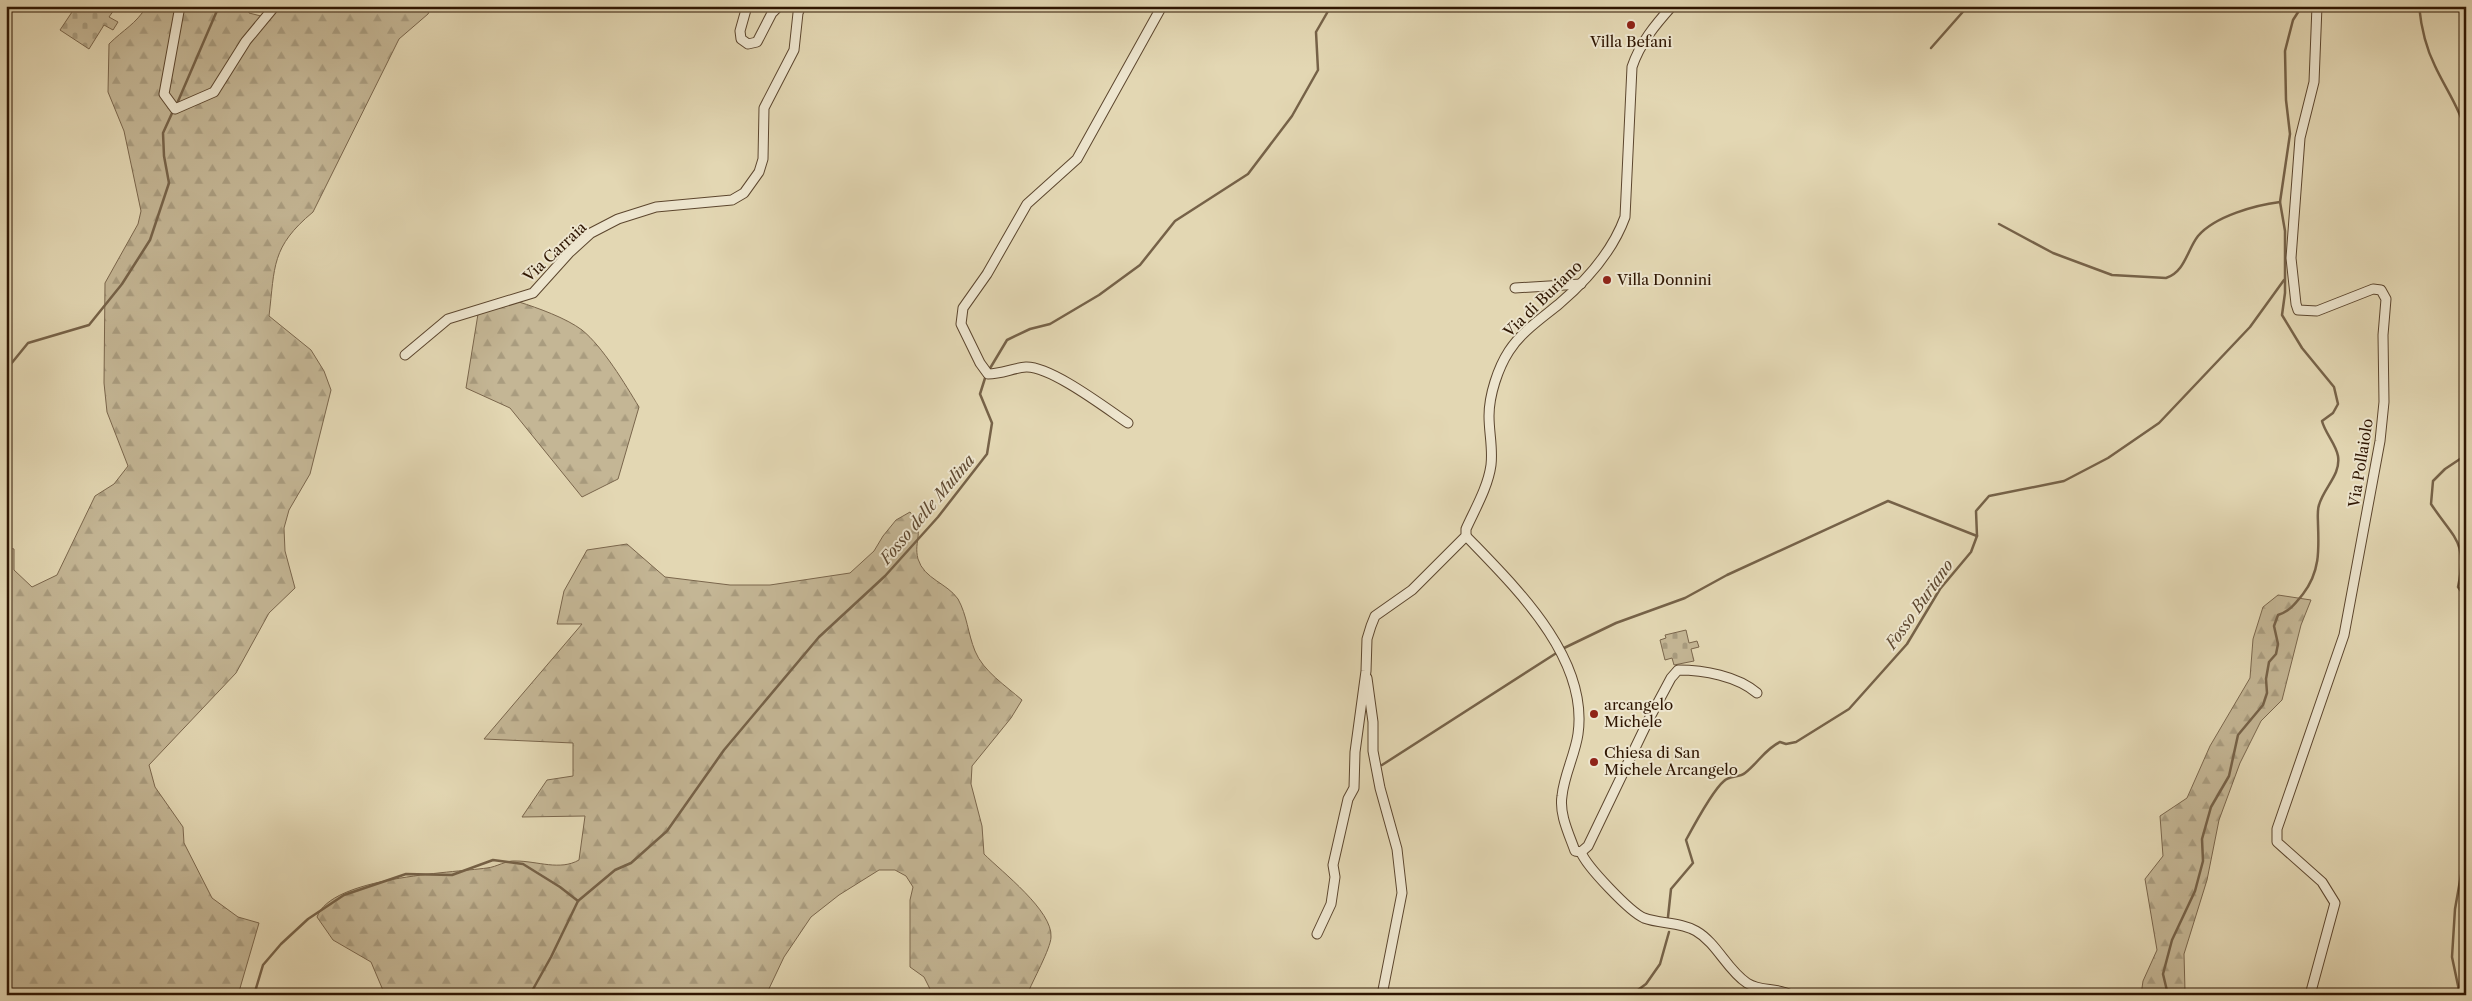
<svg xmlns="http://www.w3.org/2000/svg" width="2472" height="1001" font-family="'Libre Caslon Text',serif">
	<defs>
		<pattern id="forest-firs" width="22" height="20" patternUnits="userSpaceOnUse" patternTransform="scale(1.25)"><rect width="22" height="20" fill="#c4b695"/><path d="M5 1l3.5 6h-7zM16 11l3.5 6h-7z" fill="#a99c7f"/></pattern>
		<pattern id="cemetery-stones" width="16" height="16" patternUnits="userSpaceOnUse" patternTransform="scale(1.25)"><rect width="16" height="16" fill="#c4b695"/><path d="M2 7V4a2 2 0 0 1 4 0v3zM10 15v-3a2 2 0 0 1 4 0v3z" fill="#a99c7f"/></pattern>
	</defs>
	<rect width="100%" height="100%" fill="#e3d7b3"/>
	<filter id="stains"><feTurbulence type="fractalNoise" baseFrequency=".004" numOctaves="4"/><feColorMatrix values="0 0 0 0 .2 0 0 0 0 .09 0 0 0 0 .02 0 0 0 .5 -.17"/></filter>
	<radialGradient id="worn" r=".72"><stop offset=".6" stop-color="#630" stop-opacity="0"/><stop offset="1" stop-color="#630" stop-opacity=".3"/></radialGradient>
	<g fill="url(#forest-firs)" stroke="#7a664c">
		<path d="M147 6H249V13L261 16 273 6H432L428 14 399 39 313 212C271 247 275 266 269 316L311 350 324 371 331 390 310 474 289 510 284 528 285 551 295 588 269 613 236 673 149 765 155 787 183 827 184 843 212 898 238 917 259 923 238 995H6V547L14 549V570L32 587 57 575 95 496 114 484 128 466 107 412 104 383 105 283 138 224 141 211 124 131 108 92 109 44C124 29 135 25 147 6Z"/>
		<path d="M519 302C538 308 566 318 582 330 603 347 625 384 639 407L618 479 582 497 510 408 466 388 478 314Z"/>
		<path d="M910 512C926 532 913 540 918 559 924 579 947 583 958 599 967 615 968 634 975 651 983 671 1006 686 1022 700L1011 718 972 766 971 784 982 826 984 854C1002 872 1053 911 1051 937 1051 948 1032 982 1027 995H933L924 977 910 967V900L913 887 906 876 895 870H879L839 895 811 917 784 957 766 995H385L371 962 333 940 317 917C331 877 449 873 487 868 497 867 506 860 516 861 537 861 560 871 579 860L585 816 522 817 547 780 573 776V743L484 739 582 624H557L564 591 587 550 627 544 665 577 730 585H770L850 573 874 551 883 536 896 520Z"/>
		<polygon points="2278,595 2311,600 2301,625 2282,700 2261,721 2240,763 2219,820 2207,880 2184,954 2185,991 2189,995 2141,995 2143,981 2157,950 2145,879 2163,856 2160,816 2187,798 2210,746 2250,678 2253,639 2263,607"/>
	</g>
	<g fill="url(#cemetery-stones)" stroke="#7a664c">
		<polygon points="76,6 127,6 124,11 116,7 109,17 118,22 113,30 104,25 89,49 60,30"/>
		<polygon points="1686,630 1689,643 1697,641 1699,647 1691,649 1694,661 1674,665 1672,658 1665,660 1660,640 1666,638 1665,635"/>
	</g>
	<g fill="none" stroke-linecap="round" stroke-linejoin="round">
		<g stroke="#766248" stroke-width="2.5">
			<path d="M2419 6C2421 26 2426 48 2435 66 2445 88 2460 108 2466 132"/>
			<polyline points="1931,48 1968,6"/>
			<polyline points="176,106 219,6"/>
			<path d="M1999 224 2053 253 2112 275 2166 278C2185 272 2187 250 2198 236 2215 216 2256 205 2280 202"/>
			<polyline points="2466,369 2464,377 2466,421"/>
			<polyline points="6,370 28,343 89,325 122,284 150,240 169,183 164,156 163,133 173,111"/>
			<polyline points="989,370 1007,340 1030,329 1050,324 1099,295 1140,265 1175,221 1248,174 1292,116 1318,70 1316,32 1331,6"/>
			<path d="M2466 455 2445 469 2433 481 2431 504C2454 539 2468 541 2458 587L2466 598"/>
			<polyline points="1562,649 1616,623 1685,598 1727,575 1888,501 1977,536"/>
			<polyline points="1382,765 1558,652"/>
			<path d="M1668 917 1671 889 1693 863 1686 840C1693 827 1713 790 1724 781 1730 775 1739 778 1745 773 1758 763 1765 749 1780 742L1786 744 1796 742 1849 709 1907 644 1940 589 1971 552 1977 536 1976 511 1989 496 2064 481 2108 458 2159 423 2250 327 2284 280"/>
			<polyline points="254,995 263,965 281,944 308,919 344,895 406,874 452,875 493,860 523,864 560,887 578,901"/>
			<polyline points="527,995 532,991 551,957 578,901 615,870 631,863 667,831 724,750 819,637 885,576 938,517 987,454 992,423 980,394 986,375"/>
			<polyline points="1631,995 1646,984 1660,964 1669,932"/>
			<path d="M2168 995 2163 974 2172 940 2195 891 2203 861 2202 839 2211 807 2229 776 2238 735 2263 705 2267 693 2266 679 2269 662 2276 654 2278 644 2274 626 2278 615C2290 611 2295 604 2303 594 2320 572 2319 550 2318 524 2318 518 2317 511 2319 505 2324 487 2341 475 2338 456 2336 444 2325 433 2322 421L2333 413 2338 404 2334 387 2302 348 2282 315 2285 293V231L2280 202 2290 134 2286 100 2285 51 2293 20 2302 6"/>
			<polyline points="2460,995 2452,957 2455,909 2466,847"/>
		</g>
		<g stroke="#5c462e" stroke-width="11">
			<g id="minor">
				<polyline points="180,6 164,94 175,109 214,92 246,41 275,6"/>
				<polyline points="747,6 740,31 741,39 748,44 757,42 772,13 779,6"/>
				<polyline points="1515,288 1581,284"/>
				<polyline points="405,355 448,319 533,293 569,253 591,233 618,219 656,207 732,200 744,193 759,172 763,159 764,108 794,50 798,13 801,6"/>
				<path d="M1128 423C1107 409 1051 366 1026 367 1013 368 1002 374 988 374L980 363 961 324 963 308 987 274 1027 204 1077 159 1162 6"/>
				<path d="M1466 536C1514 586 1589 657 1578 734 1575 755 1564 775 1562 796 1559 814 1569 834 1575 851L1581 852"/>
				<polyline points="1367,678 1373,722 1373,751 1380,788 1397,849 1402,893 1382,995"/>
				<path d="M1581 852 1588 846 1648 721 1671 678 1678 670C1704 670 1737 676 1757 693"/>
				<path d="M1581 852C1586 866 1630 912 1644 918 1660 924 1681 922 1696 931 1717 943 1727 970 1747 983 1761 992 1776 987 1791 995"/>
				<path d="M1317 934 1331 904 1335 877 1333 865 1348 799 1354 788 1355 752 1366 671 1367 639 1371 626 1375 616 1412 590 1466 536V529C1475 509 1488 487 1491 465 1493 448 1489 433 1489 416 1489 395 1498 368 1509 351 1521 332 1542 318 1559 304 1586 281 1613 250 1625 217L1632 67C1640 43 1655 25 1672 6"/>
				<polyline points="2310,995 2335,903 2322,882 2277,842 2277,829 2344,635 2380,441 2384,402 2383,335 2386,299 2381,290 2373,289 2317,311 2298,310 2296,304 2291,258 2300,138 2314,82 2317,6"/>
			</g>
		</g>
		<use href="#minor" stroke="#ede5ce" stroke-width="9"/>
	</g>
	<g fill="#8f2418" stroke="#ede5ce" stroke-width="2">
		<circle cx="1631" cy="25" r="5"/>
		<circle cx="1607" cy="280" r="5"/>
		<circle cx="1594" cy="714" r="5"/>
		<circle cx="1594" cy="762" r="5"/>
	</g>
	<g text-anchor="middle" stroke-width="4" stroke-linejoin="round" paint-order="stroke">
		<g font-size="15" fill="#2f1602" stroke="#ede5ce" text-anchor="start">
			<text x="1631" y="47" text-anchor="middle">Villa Befani</text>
			<text x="1617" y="285">Villa Donnini</text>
			<text x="1604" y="710">arcangelo<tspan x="1604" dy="17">Michele</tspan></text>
			<text x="1604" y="758">Chiesa di San<tspan x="1604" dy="17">Michele Arcangelo</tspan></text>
		</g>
		<g font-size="15" fill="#2f1602" stroke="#ede5ce">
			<text transform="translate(555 252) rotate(-43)" y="5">Via Carraia</text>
			<text transform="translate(1543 299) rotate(-44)" y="5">Via di Buriano</text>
			<text transform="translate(2361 463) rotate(-81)" y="5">Via Pollaiolo</text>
		</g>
		<g font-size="16" font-style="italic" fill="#5f4931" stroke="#ede5ce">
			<text transform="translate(927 509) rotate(-50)" y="6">Fosso delle Mulina</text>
			<text transform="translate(1919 604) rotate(-55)" y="6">Fosso Buriano</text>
		</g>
	</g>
	<rect width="2472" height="1001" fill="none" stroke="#e3d7b3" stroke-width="25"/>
	<rect x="8" y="8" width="2457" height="986" fill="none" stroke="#2f1602" stroke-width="2.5"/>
	<rect x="12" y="12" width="2447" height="976" fill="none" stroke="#2f1602"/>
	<rect width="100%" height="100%" filter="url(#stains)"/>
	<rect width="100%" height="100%" fill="url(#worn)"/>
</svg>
